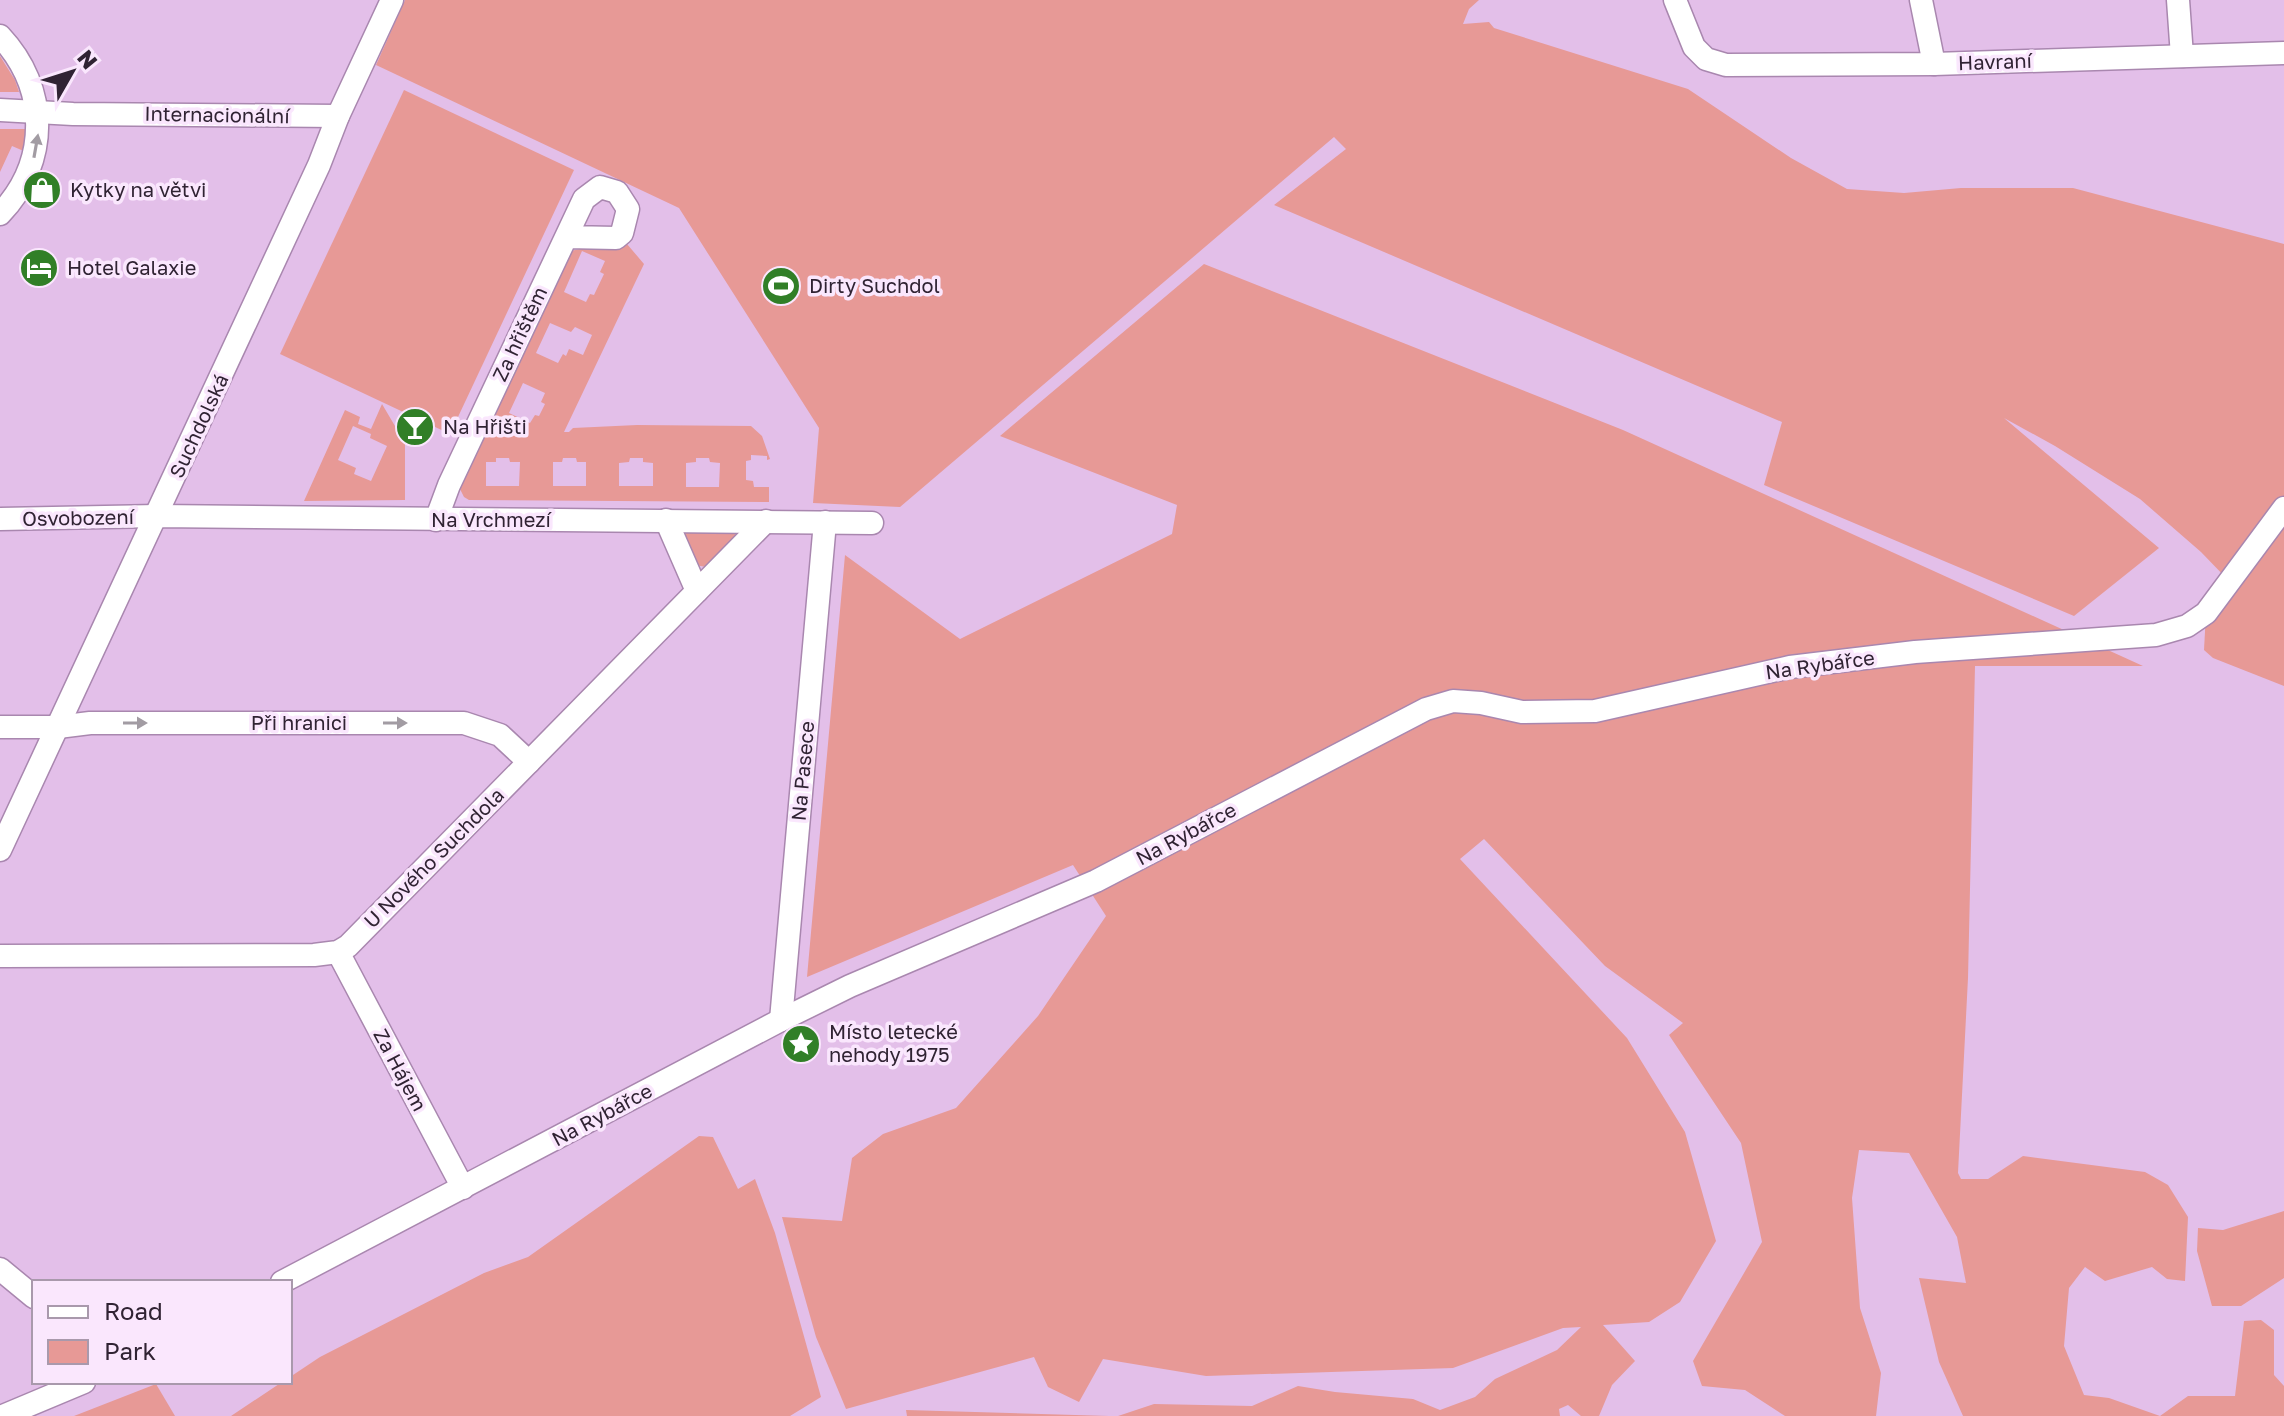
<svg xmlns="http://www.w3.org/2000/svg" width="2284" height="1416" font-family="'Golos Text',sans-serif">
	<rect width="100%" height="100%" fill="#e3bfe9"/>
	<g fill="#e79996" fill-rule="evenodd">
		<polygon points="405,0 1479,0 1469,9 1463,24 1489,22 1494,28 1688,89 1791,158 1847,189 1904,193 1961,188 2073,188 2284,244 2284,508 2229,581 2201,552 2140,499 2055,446 2004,418 2159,548 2074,616 1764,485 1782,422 1274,205 1346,149 1334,137 900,507 813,503 819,428 679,208 376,65"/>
		<polygon points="0,56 15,80 19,92 0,92"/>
		<polygon points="404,90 574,170 450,434 280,354"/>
		<polygon points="0,129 27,129 26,152 12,146 0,172"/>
		<path d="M627 244 644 264 564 432H569L573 428 637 425 751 426 762 436 770 459 767 460V456L751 455V460L746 461V480L753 481 754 487H769V502L469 500 464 497 459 487 571 251C589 245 609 254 627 244ZM582 251 605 261 600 272 604 274 594 295 590 294 586 302 564 292ZM550 323 571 332 575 327 592 335 583 355 569 349 566 356 563 354 558 363 536 353ZM523 383 545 393 541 402 545 404 539 416 535 415 530 423 509 413ZM496 458H509L510 462H520L519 486H486V462H496ZM563 458H576L577 462H586V486H553V462H562ZM630 458H643V462L653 463V486H619V463L629 462ZM696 458H709L710 462 720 463 719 487H686V463L696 462Z"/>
		<polygon points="1204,264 1623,430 2143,666 1975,666 1968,978 1958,1173 1961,1179 1988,1179 2023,1156 2145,1172 2168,1185 2188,1217 2185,1281 2167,1279 2152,1267 2105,1281 2085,1267 2069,1288 2064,1346 2084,1395 2109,1398 2160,1416 2188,1396 2235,1396 2244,1321 2261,1320 2274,1330 2274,1375 2284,1386 2284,1416 1963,1416 1939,1362 1919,1278 1966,1283 1957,1237 1909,1153 1859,1150 1852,1198 1860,1308 1881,1373 1876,1416 1785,1416 1745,1390 1702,1386 1693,1361 1762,1242 1741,1143 1669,1035 1683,1023 1605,966 1484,839 1460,859 1627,1038 1685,1132 1716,1241 1680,1302 1649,1322 1603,1325 1635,1361 1612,1385 1599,1416 1581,1416 1568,1405 1559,1409 1560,1416 1118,1416 1154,1404 1252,1406 1298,1386 1335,1392 1413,1399 1440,1410 1475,1397 1495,1379 1557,1350 1581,1327 1563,1328 1453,1368 1206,1376 1103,1359 1079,1402 1048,1387 1034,1357 846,1409 816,1337 782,1217 842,1221 852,1158 883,1134 956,1108 1038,1016 1106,916 1073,865 807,977 845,555 960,639 1172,534 1177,505 1000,436"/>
		<path d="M382 404 405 443V500L304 501 345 410 360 417 358 424 371 429ZM353 426 371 434 370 438 387 446 371 481 354 474 356 468 338 460Z"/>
		<polygon points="2284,521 2284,686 2213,658 2204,650 2206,613"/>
		<polygon points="683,532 736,532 735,537 706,567 695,565"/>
		<polygon points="699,1136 713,1137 738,1189 755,1179 775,1233 821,1397 790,1416 231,1416 282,1382 290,1382 290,1377 320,1357 484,1273 528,1257"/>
		<polygon points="2284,1211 2284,1278 2241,1306 2212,1306 2197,1251 2198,1228 2223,1230"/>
		<polygon points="156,1384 175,1416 74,1416"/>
		<polygon points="906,1410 1109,1416 907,1416"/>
	</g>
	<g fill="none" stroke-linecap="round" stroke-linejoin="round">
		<g stroke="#a987af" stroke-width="25">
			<g id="minor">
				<polyline points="1675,0 1694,47 1706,59 1726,65 1934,64 2284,53"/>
				<polyline points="1921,0 1934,64"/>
				<polyline points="2178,0 2182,56"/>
				<path d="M0 36C49 88 50 162 0 214"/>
				<polyline points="0,110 73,114 338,116"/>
				<polyline points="0,519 157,516 872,523"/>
				<polyline points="436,520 449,485 584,199 600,187 617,192 628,209 622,233 616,238 567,237"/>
				<polyline points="666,520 697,591"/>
				<polyline points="0,727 58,727 90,723 464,723 500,735 529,762"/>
				<polyline points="0,850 319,165 338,116 392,0"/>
				<polyline points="338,952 463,1188"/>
				<polyline points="0,956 314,955 338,952 348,946 766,521"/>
				<polyline points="781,1020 825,522"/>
				<polyline points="0,1269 34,1297"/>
				<polyline points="282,1282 781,1020 850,986 1096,881 1426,709 1453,701 1481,703 1522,712 1595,711 1790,667 1915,652 2156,635 2187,626 2206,613 2284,508"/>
				<polyline points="3,1416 84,1382"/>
			</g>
		</g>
		<use href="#minor" stroke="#fff" stroke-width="22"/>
	</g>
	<defs><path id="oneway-solid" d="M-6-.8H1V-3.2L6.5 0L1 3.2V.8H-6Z" transform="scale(2)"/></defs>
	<g fill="#a29ca3">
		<use href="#oneway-solid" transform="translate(36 146) rotate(-80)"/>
		<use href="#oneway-solid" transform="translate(135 723)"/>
		<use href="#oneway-solid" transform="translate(395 723)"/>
	</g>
	<defs>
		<g id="shop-disc" transform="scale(2)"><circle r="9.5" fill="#317f27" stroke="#fae7fd"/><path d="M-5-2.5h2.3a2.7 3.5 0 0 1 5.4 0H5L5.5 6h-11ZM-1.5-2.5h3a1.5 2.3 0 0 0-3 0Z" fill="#fff"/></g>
		<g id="hotel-disc" transform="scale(2)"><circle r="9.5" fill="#317f27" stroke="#fae7fd"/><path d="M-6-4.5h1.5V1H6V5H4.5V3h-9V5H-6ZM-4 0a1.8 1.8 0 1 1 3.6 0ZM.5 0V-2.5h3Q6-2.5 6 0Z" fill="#fff"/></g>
		<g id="stadium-disc" transform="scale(2)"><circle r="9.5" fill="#317f27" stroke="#fae7fd"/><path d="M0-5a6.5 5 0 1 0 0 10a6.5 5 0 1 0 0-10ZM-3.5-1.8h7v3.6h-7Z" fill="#fff"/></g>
		<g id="bar-disc" transform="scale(2)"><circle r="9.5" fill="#317f27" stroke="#fae7fd"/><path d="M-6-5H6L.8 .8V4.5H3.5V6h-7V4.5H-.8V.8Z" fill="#fff"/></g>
		<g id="sight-disc" transform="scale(2)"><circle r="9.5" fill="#317f27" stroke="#fae7fd"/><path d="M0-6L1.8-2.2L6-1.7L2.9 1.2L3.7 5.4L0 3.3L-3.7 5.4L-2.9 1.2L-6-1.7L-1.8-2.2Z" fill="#fff"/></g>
	</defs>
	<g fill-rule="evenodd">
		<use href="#shop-disc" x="42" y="190"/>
		<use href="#hotel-disc" x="39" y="268"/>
		<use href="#stadium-disc" x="781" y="286"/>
		<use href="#bar-disc" x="415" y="427"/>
		<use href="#sight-disc" x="801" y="1044"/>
	</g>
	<g text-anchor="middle" stroke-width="7" stroke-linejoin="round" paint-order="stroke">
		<g font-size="20" fill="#302333" stroke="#fae7fd">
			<text transform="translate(1995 62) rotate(-2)" y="7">Havraní</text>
			<text transform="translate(217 115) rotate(1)" y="7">Internacionální</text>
			<text transform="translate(520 334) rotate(-65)" y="7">Za hřištěm</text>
			<text transform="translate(199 426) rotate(-65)" y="7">Suchdolská</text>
			<text transform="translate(78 518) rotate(-1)" y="7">Osvobození</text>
			<text x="491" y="527">Na Vrchmezí</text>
			<text transform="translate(1820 665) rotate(-8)" y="7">Na Rybářce</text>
			<text x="299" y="730">Při hranici</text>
			<text transform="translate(803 771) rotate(-85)" y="7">Na Pasece</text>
			<text transform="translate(1186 834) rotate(-28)" y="7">Na Rybářce</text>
			<text transform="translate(434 858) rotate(-45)" y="7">U Nového Suchdola</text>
			<text transform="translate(400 1070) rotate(62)" y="7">Za Hájem</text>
			<text transform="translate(602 1115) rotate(-28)" y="7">Na Rybářce</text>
		</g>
		<g font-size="20" fill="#302333" stroke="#fae7fd" text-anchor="start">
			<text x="70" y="197">Kytky na větvi</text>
			<text x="67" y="275">Hotel Galaxie</text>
			<text x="809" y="293">Dirty Suchdol</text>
			<text x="443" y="434">Na Hřišti</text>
			<text x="829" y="1039">Místo letecké<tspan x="829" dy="23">nehody 1975</tspan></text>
		</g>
	</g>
	<rect x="32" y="1280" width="260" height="104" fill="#fae7fd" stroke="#a999ac" stroke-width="2"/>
	<rect x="48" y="1306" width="40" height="12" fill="#ffffff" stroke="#a999ac" stroke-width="2"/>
	<text x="104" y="1320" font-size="24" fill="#302333">Road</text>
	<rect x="48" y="1340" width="40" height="24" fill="#e79996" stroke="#a999ac" stroke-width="2"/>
	<text x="104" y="1360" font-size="24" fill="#302333">Park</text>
	<g transform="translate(72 72) rotate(51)" stroke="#fae7fd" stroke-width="6" paint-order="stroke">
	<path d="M0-6L14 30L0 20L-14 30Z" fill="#302333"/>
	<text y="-12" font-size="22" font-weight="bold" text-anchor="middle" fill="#302333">N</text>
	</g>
</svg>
